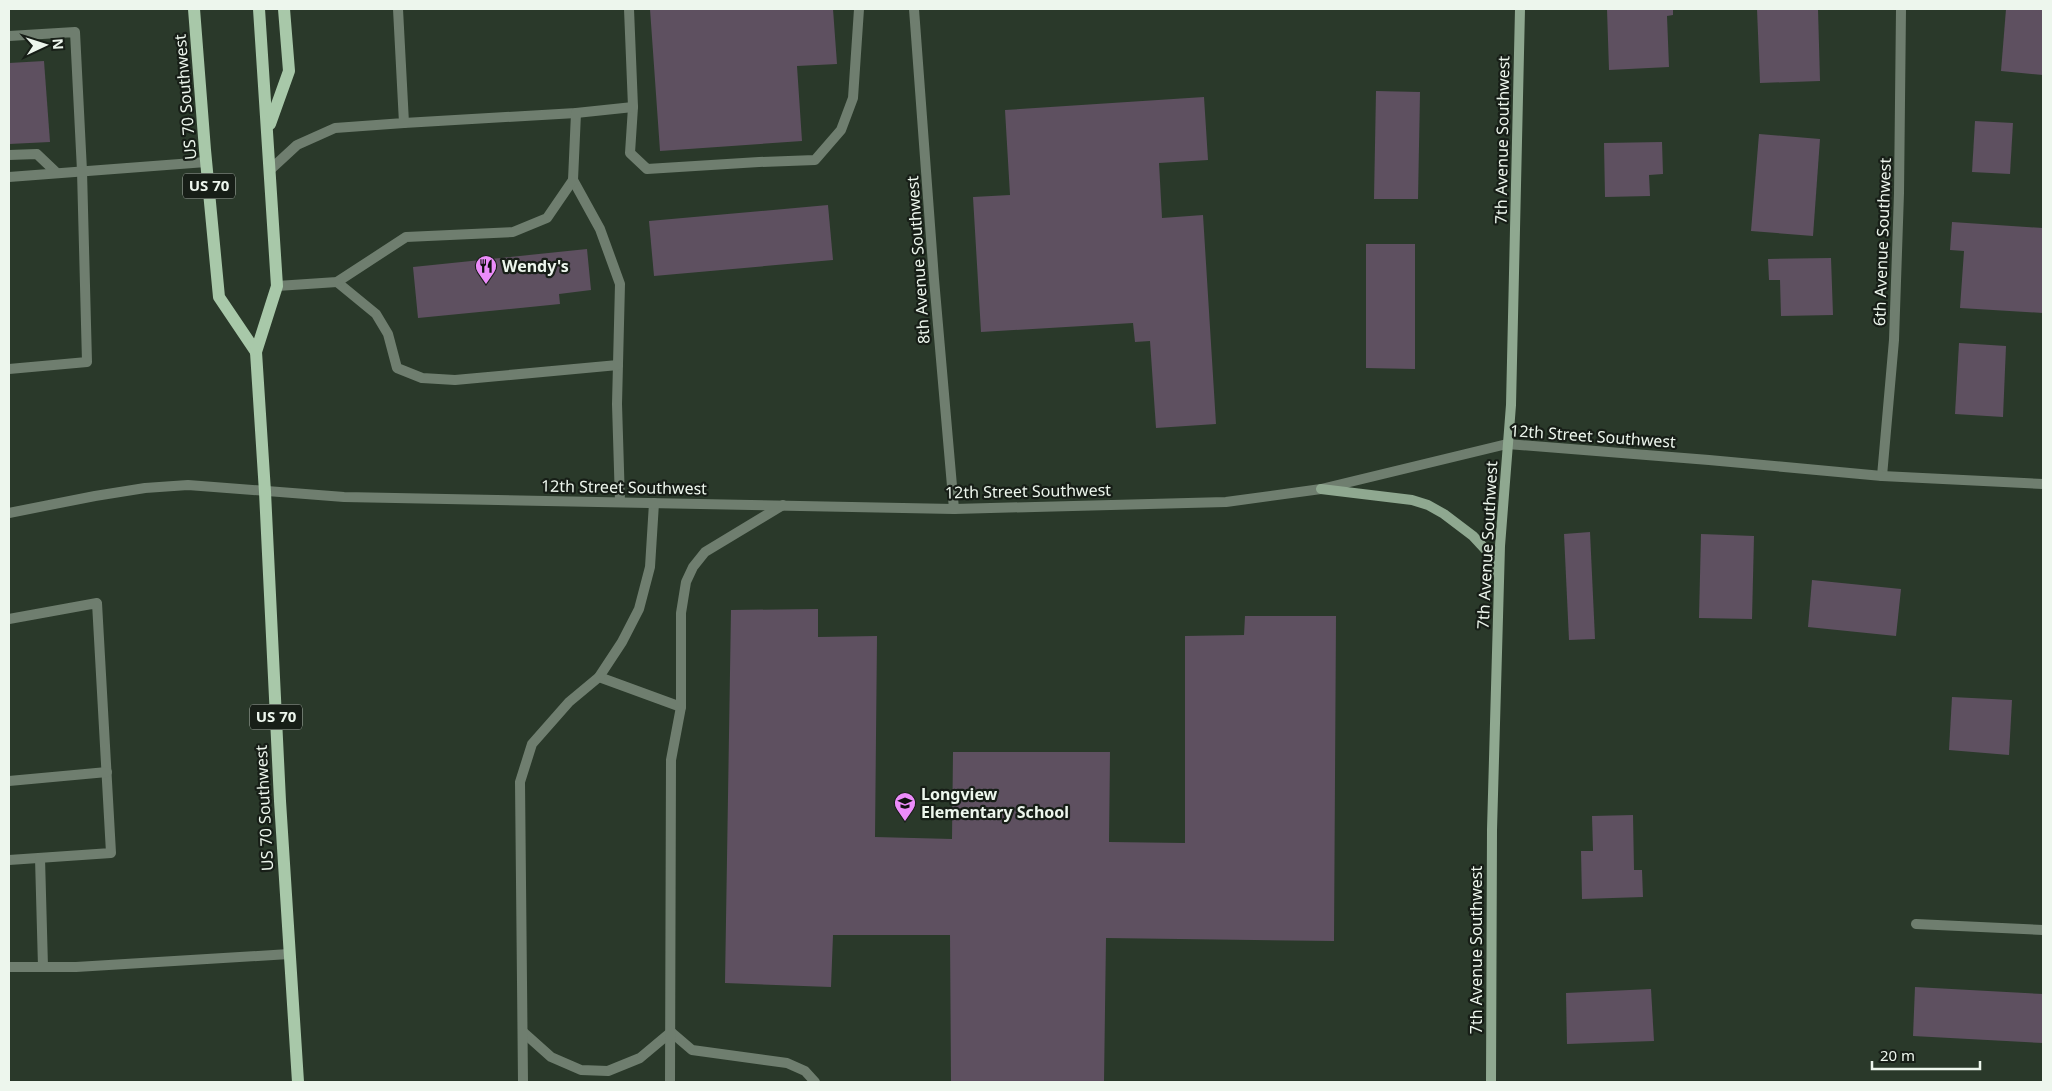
<svg xmlns="http://www.w3.org/2000/svg" width="2052" height="1091" font-family="'Noto Sans',sans-serif">
	<rect width="100%" height="100%" fill="#2a392a"/>
	<g fill="#5e5060">
		<polygon points="650,9 833,9 837,64 797,66 802,141 660,151"/>
		<polygon points="1607,9 1673,9 1673,15 1667,16 1669,67 1609,70"/>
		<polygon points="1757,9 1818,9 1820,81 1760,83"/>
		<polygon points="2006,9 2043,9 2043,75 2001,71"/>
		<polygon points="44,61 50,142 9,144 9,63"/>
		<polygon points="1376,91 1420,92 1418,199 1374,199"/>
		<polygon points="1204,97 1208,160 1159,163 1162,218 1203,215 1216,424 1156,428 1150,341 1135,342 1133,323 981,332 973,197 1010,195 1005,110"/>
		<polygon points="1975,121 2013,123 2010,174 1972,172"/>
		<polygon points="1759,134 1820,139 1813,236 1751,231"/>
		<polygon points="1662,142 1663,174 1649,175 1650,196 1605,197 1604,143"/>
		<polygon points="828,205 833,260 654,276 649,221"/>
		<polygon points="1952,222 2043,228 2043,313 1960,308 1964,251 1950,250"/>
		<polygon points="1366,244 1415,244 1415,369 1366,368"/>
		<polygon points="587,249 591,290 559,294 560,304 418,318 413,267"/>
		<polygon points="1831,258 1833,315 1781,316 1780,280 1769,280 1768,259"/>
		<polygon points="1959,343 2006,346 2003,417 1955,414"/>
		<polygon points="1590,532 1595,639 1569,640 1564,534"/>
		<polygon points="1701,534 1754,536 1752,619 1699,618"/>
		<polygon points="1812,580 1901,589 1896,636 1808,627"/>
		<polygon points="818,609 818,637 877,636 875,837 952,839 953,752 1110,752 1109,842 1185,843 1185,636 1244,635 1245,616 1336,616 1334,941 1106,938 1104,1082 951,1082 950,935 833,935 831,987 725,983 731,610"/>
		<polygon points="1952,697 2012,700 2009,755 1949,750"/>
		<polygon points="1633,815 1634,870 1642,870 1643,897 1582,899 1581,851 1593,851 1592,816"/>
		<polygon points="1915,987 2043,994 2043,1043 1913,1036"/>
		<polygon points="1651,989 1654,1041 1567,1044 1566,993"/>
	</g>
	<g fill="none" stroke-linecap="round" stroke-linejoin="round">
		<g stroke="#6f7e6f" stroke-width="10">
			<polyline points="9,36 75,32 82,171 87,362 9,369"/>
			<polyline points="633,107 630,153 647,169 759,162 815,160 841,130 853,98 859,9"/>
			<polyline points="404,123 576,113 633,107 629,9"/>
			<polyline points="9,155 37,154 57,173"/>
			<polyline points="271,169 297,145 335,128 404,123 398,9"/>
			<polyline points="9,177 206,162"/>
			<polyline points="573,180 600,229 620,284 617,404 620,502"/>
			<polyline points="337,282 376,314 388,334 397,368 422,378 455,380 618,365"/>
			<polyline points="277,286 337,282 406,237 513,232 547,218 573,180 576,113"/>
			<polyline points="9,619 97,603 111,853 9,860"/>
			<polyline points="599,677 681,707"/>
			<polyline points="9,781 107,772"/>
			<polyline points="40,858 43,967"/>
			<polyline points="1916,924 2043,930"/>
			<polyline points="9,967 76,967 289,954"/>
			<polyline points="523,1032 551,1057 581,1070 608,1071 640,1058 671,1032"/>
			<polyline points="671,1032 692,1050 787,1063 805,1071 815,1082"/>
			<polyline points="523,1082 520,782 532,744 569,702 599,677 622,642 639,609 650,567 654,503"/>
			<polyline points="670,1082 671,760 681,707 681,613 686,582 693,567 705,552 783,505"/>
		</g>
		<g stroke="#6f7e6f" stroke-width="10">
			<polyline points="914,9 934,279 954,509"/>
			<polyline points="1882,476 1894,340 1899,193 1901,9"/>
			<polyline points="9,513 95,496 145,488 188,485 344,497 954,509 1226,502 1321,489 1507,444 1709,460 1882,476 2043,484"/>
		</g>
		<g stroke="#8fa890" stroke-width="10">
			<polyline points="1321,489 1412,500 1428,505 1444,514 1473,536 1486,550 1498,574"/>
			<polyline points="1491,1082 1492,830 1500,546 1511,405 1520,9"/>
		</g>
		<g stroke="#a8c8a9" stroke-width="12">
			<polyline points="194,9 205,150 219,297 256,352"/>
			<polyline points="259,9 277,286 256,352 265,492 280,801 298,1082"/>
			<polyline points="270,124 289,71 284,9"/>
		</g>
	</g>
	<defs>
		<g id="restaurant-pin" transform="scale(1.125)"><path d="M0 17L-7.5 6A9.5 9.5 0 1 1 7.5 6Z" fill="#ec8cfa" stroke="#171e17"/><path d="M-5-6h1v4h1v-4h1v4h1v-4h1v5L-1.5 .5V6h-2V.5L-5-1ZM5-6V6H3V1.5H1.5Q1.5-4 5-6Z" fill="#111"/></g>
		<g id="school-pin" transform="scale(1.125)"><path d="M0 17L-7.5 6A9.5 9.5 0 1 1 7.5 6Z" fill="#ec8cfa" stroke="#171e17"/><path d="M0-5L7-2L0 1L-7-2ZM-4 1L0 2.5L4 1V4Q0 6-4 4Z" fill="#111"/></g>
	</defs>
	<g fill-rule="evenodd">
		<use href="#restaurant-pin" x="486" y="266"/>
		<use href="#school-pin" x="905" y="803"/>
	</g>
	<g text-anchor="middle" stroke-width="4.5" stroke-linejoin="round" paint-order="stroke">
		<g fill="#171e17" stroke="#adb5ad" stroke-width="1">
			<rect x="183" y="173.5" width="52" height="25" rx="4"/>
			<rect x="250" y="704.5" width="52" height="25" rx="4"/>
		</g>
		<g font-size="15" font-weight="bold" fill="#edf6ed">
			<text x="209" y="191">US 70</text>
			<text x="276" y="722">US 70</text>
		</g>
		<g font-size="16" fill="#edf6ed" stroke="#171e17">
			<text transform="translate(185 97) rotate(-95)" y="6">US 70 Southwest</text>
			<text transform="translate(1502 140) rotate(-89)" y="6">7th Avenue Southwest</text>
			<text transform="translate(1882 242) rotate(-88)" y="6">6th Avenue Southwest</text>
			<text transform="translate(918 260) rotate(-94)" y="6">8th Avenue Southwest</text>
			<text transform="translate(1593 436) rotate(4)" y="6">12th Street Southwest</text>
			<text transform="translate(624 487) rotate(1)" y="6">12th Street Southwest</text>
			<text transform="translate(1028 491) rotate(-1)" y="6">12th Street Southwest</text>
			<text transform="translate(1487 545) rotate(-87)" y="6">7th Avenue Southwest</text>
			<text transform="translate(264 808) rotate(-93)" y="6">US 70 Southwest</text>
			<text transform="translate(1476 950) rotate(-90)" y="6">7th Avenue Southwest</text>
		</g>
		<g font-size="16" font-weight="bold" fill="#edf6ed" stroke="#171e17" text-anchor="start">
			<text x="502" y="272">Wendy's</text>
			<text x="921" y="800">Longview<tspan x="921" dy="18">Elementary School</tspan></text>
		</g>
	</g>
	<rect width="2052" height="1091" fill="none" stroke="#edf6ed" stroke-width="20"/>
	<g transform="translate(45 45) rotate(86)" stroke="#171e17" stroke-width="4" paint-order="stroke">
	<path d="M0-4L9 19L0 12L-9 19Z" fill="#edf6ed"/>
	<text y="-8" font-size="14" font-weight="bold" text-anchor="middle" fill="#edf6ed">N</text>
	</g>
	<path d="M1872 1061v8h108v-8" fill="none" stroke="#edf6ed" stroke-width="2.5"/>
	<text x="1880" y="1061" font-size="15" fill="#edf6ed" stroke="#171e17" stroke-width="4" paint-order="stroke">20 m</text>
</svg>
